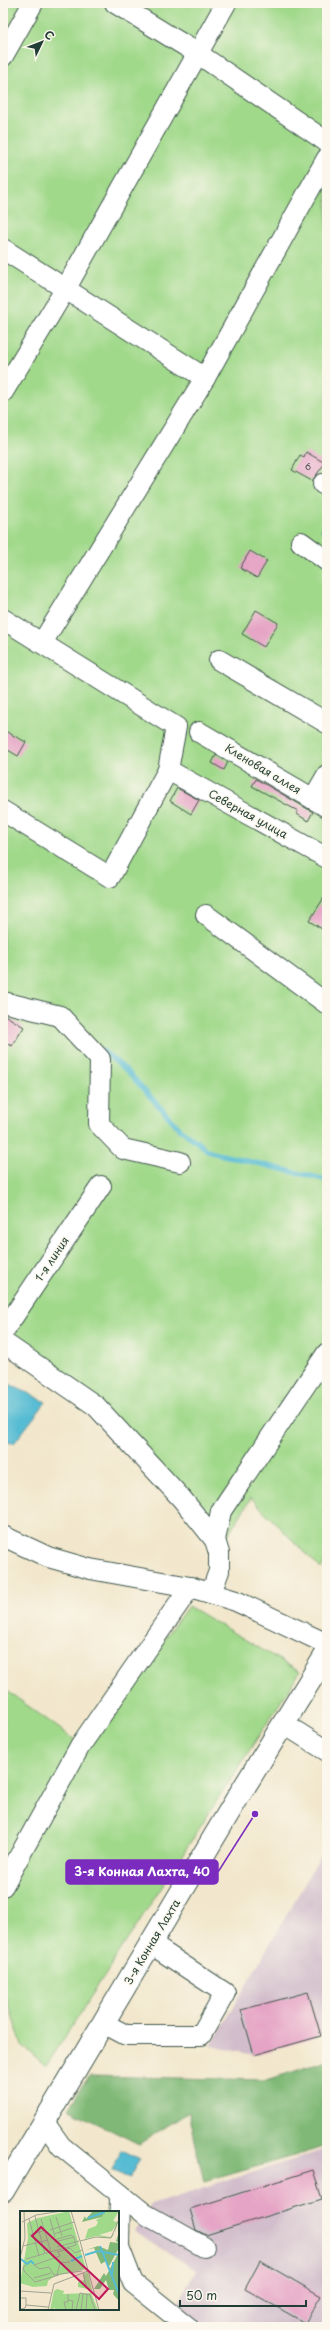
<svg xmlns="http://www.w3.org/2000/svg" width="330" height="2330" font-family="'Playpen Sans',sans-serif">
	<rect width="100%" height="100%" fill="#fbf7ec"/>
	<filter id="ink" filterUnits="userSpaceOnUse"><feTurbulence type="fractalNoise" baseFrequency=".025" numOctaves="2"/><feDisplacementMap in="SourceGraphic" scale="8" xChannelSelector="R" yChannelSelector="G"/><feConvolveMatrix kernelMatrix="1 2 1 2 8 2 1 2 1" color-interpolation-filters="sRGB"/></filter>
	<filter id="wash" filterUnits="userSpaceOnUse"><feTurbulence type="fractalNoise" baseFrequency=".012" numOctaves="4" result="noise"/><feDisplacementMap in="SourceGraphic" scale="16" xChannelSelector="R" yChannelSelector="G"/><feGaussianBlur stdDeviation="0.9" result="paint"/><feColorMatrix in="noise" values="0 0 0 0 0 0 0 0 0 0 0 0 0 0 0 0 0 1.4 0 .05"/><feComposite in="paint" operator="in"/></filter>
	<g filter="url(#wash)">
		<rect width="100%" height="100%" fill="#f2e7cc"/>
		<g fill="#d1bdcb">
			<polygon points="327,1845 327,2034 254,2055 211,2046"/>
			<polygon points="327,2149 327,2327 170,2327 167,2324 196,2270 134,2231 151,2205"/>
		</g>
		<g fill="#a1d98b" stroke="#608b60">
			<polygon points="3,3 327,3 327,1559 321,1569 251,1498 228,1535 98,1408 3,1349"/>
			<polygon points="188,1606 300,1672 46,2066 22,2045 3,1987 3,1688 85,1747"/>
		</g>
		<polygon fill="#80b977" stroke="#507b56" points="327,2061 327,2146 204,2182 189,2112 139,2144 68,2109 89,2076 267,2080"/>
		<g fill="#56bcd3" stroke="#3a7c84">
			<polygon points="327,519 327,538 321,530"/>
			<polygon points="3,1381 46,1402 14,1443 3,1442"/>
			<polygon points="122,2150 140,2159 129,2179 112,2170"/>
		</g>
		<g fill="none" stroke-linecap="round" stroke-linejoin="round">
			<polyline stroke="#56bcd3" stroke-width="5" points="103,1051 126,1070 180,1129 210,1152 327,1180"/>
		</g>
		<g id="blocks">
			<g fill="#e5a3c5">
				<polygon points="306,452 325,463 312,481 292,470 300,455 304,457"/>
				<polygon points="250,551 267,561 257,578 240,568"/>
				<polygon points="256,610 278,623 264,647 242,634"/>
				<polygon points="3,730 26,742 18,756 3,747"/>
				<polygon points="216,755 228,762 224,770 212,763"/>
				<polygon points="256,779 313,812 308,821 297,814 298,811 252,786"/>
				<polygon points="177,788 199,800 191,814 170,801"/>
				<polygon points="327,893 327,932 309,921"/>
				<polygon points="3,1014 24,1027 12,1046 3,1041"/>
				<polygon points="308,1992 321,2036 254,2055 241,2010"/>
				<polygon points="313,2170 322,2199 206,2235 196,2230 190,2209"/>
				<polygon points="260,2261 321,2296 305,2323 245,2289"/>
			</g>
		</g>
	</g>
	<g filter="url(#ink)">
		<use href="#blocks" fill-opacity="0" stroke="#3f564b" stroke-width="1"/>
		<g fill="none" stroke-linecap="round" stroke-linejoin="round">
			<g stroke="#3f564b" stroke-width="22">
				<g id="minor">
					<polyline points="115,3 197,53 327,142"/>
					<polyline points="3,56 33,3"/>
					<polyline points="3,249 205,378"/>
					<polyline points="3,392 66,288 226,3"/>
					<polyline points="323,484 327,486"/>
					<polyline points="301,542 327,561"/>
					<polyline points="3,619 176,727 168,770 110,877 3,811"/>
					<polyline points="42,643 205,378 327,158"/>
					<polyline points="219,660 327,723"/>
					<polyline points="199,732 327,807"/>
					<polyline points="168,770 327,858"/>
					<polyline points="313,799 327,775"/>
					<polyline points="206,915 327,1004"/>
					<polyline points="3,1002 60,1016 100,1059 99,1124 123,1149 180,1162"/>
					<polyline points="3,1332 101,1186"/>
					<polyline points="3,1342 96,1406 182,1499 215,1540 219,1553 219,1571 211,1593"/>
					<polyline points="3,1536 48,1557 90,1569 190,1587 236,1601 327,1644"/>
					<polyline points="215,1540 221,1511 327,1353"/>
					<polyline points="284,1724 327,1751"/>
					<polyline points="3,1886 80,1746 190,1587"/>
					<polyline points="103,2023 126,2035 201,2035 225,1993 151,1944"/>
					<polyline points="44,2122 61,2146 145,2214 204,2247"/>
					<polyline points="120,2194 119,2247 133,2283 188,2327"/>
				</g>
			</g>
			<g stroke="#3f564b" stroke-width="24">
				<polyline id="major" points="3,2191 235,1802 327,1653"/>
			</g>
			<use href="#minor" stroke="#fff" stroke-width="20"/>
			<use href="#major" stroke="#fff" stroke-width="22"/>
		</g>
	</g>
	<g text-anchor="middle" stroke-width="3" stroke-linejoin="round" paint-order="stroke">
		<g font-size="9" fill="#505658">
			<text x="308" y="470">6</text>
		</g>
		<g font-size="11" fill="#1f3d34" stroke="#fbf7ec">
			<text transform="translate(263 769) rotate(31)" y="4">Кленовая аллея</text>
			<text transform="translate(248 814) rotate(29)" y="4">Северная улица</text>
			<text transform="translate(52 1259) rotate(-56)" y="4">1-я линия</text>
			<text transform="translate(152 1942) rotate(-59)" y="4">3-я Конная Лахта</text>
		</g>
	</g>
	<g transform="translate(20 2211)">
		<rect width="99" height="99" fill="#f2e7cc"/>
		<path d="M49 0 66 58 35 65 28 70 27 75 13 76 0 72 8 27 7 12 18 7ZM85 0H99L93 10 98 11 95 22 96 14 92 20 79 24 90 26 94 23 93 25 90 27 76 25 65 28 68 18 76 15 78 11 76 9 82 6ZM68 61 72 79 58 76V71L64 69 63 63ZM37 78 44 80 43 83 71 82 78 99H35V97L30 99 34 80Z" fill="#a1d98b"/>
		<path d="M73 0H85L82 6 62 11 65 5 66 8ZM99 21V37L88 57 86 50 81 53 74 37 66 39 78 35 88 39 90 31 99 32 96 30ZM99 41V90L93 83 94 79H89L86 69 80 78H74L84 62 86 65Z" fill="#80b977"/>
		<path fill="none" stroke="#56bcd3" stroke-width="2" d="M68 7 85 1M80 35 99 83M65 44 78 40 99 44M1 48 7 53 11 50 14 53M51 50 62 45M92 64 93 51"/>
		<path fill="none" stroke="#9ea38f" stroke-width="1" d="M51 0 60 30M15 5 25 43M36 6 42 25M9 8 19 45M21 8 31 41M30 8 35 26M2 11 16 4 42 0M30 19 54 11M34 23 52 17M10 24 25 19M34 29 51 24 54 26 56 34 38 39M35 31 54 26M3 35 28 29M37 36 59 30M38 41 50 37 55 42 62 39M0 47 5 27 4 0M6 48 37 39 40 45 14 54 20 58 29 56 34 64 62 60M6 54 3 56 4 60 15 71 39 64M63 62 67 78M37 64 40 52 50 51M14 67 31 62M0 80 31 82M0 87H6V94M48 89 53 90 52 99M1 98 5 97 6 94 28 96M28 99 34 73 68 60M46 99 44 91H48V83M56 99 60 82 70 84 75 99M61 99 63 83M66 99 67 84M79 99 60 30 76 26 91 27 99 8"/>
		<path fill="#c2185b" fill-opacity="0.15" stroke="#c2185b" stroke-width="2" d="M21 16 88 78 79 88 12 25Z"/>
		<rect width="99" height="99" fill="none" stroke="#1f3d34" stroke-width="2"/>
	</g>
	<path fill="none" stroke="#7b2cbf" stroke-width="1.5" d="M255 1814L218 1872"/>
	<circle fill="#7b2cbf" stroke="#fbf7ec" stroke-width="1.5" cx="255" cy="1814" r="4"/>
	<rect fill="#7b2cbf" stroke="#7b2cbf" stroke-width="1.5" x="66" y="1860" width="152" height="24" rx="4"/>
	<g font-size="12" text-anchor="middle" font-weight="bold" fill="#fff">
		<text x="142" y="1876">3-я Конная Лахта, 40</text>
	</g>
	<rect width="330" height="2330" fill="none" stroke="#fbf7ec" stroke-width="16"/>
	<g transform="translate(42 42) rotate(47)" stroke="#fbf7ec" stroke-width="3" paint-order="stroke">
	<path d="M0-3L7 15L0 10L-7 15Z" fill="#1f3d34"/>
	<text y="-6" font-size="11" font-weight="bold" text-anchor="middle" fill="#1f3d34">С</text>
	</g>
	<path d="M180 2300v6h126v-6" fill="none" stroke="#1f3d34" stroke-width="2"/>
	<text x="186" y="2300" font-size="12" fill="#1f3d34" stroke="#fbf7ec" stroke-width="3" paint-order="stroke">50 m</text>
</svg>
